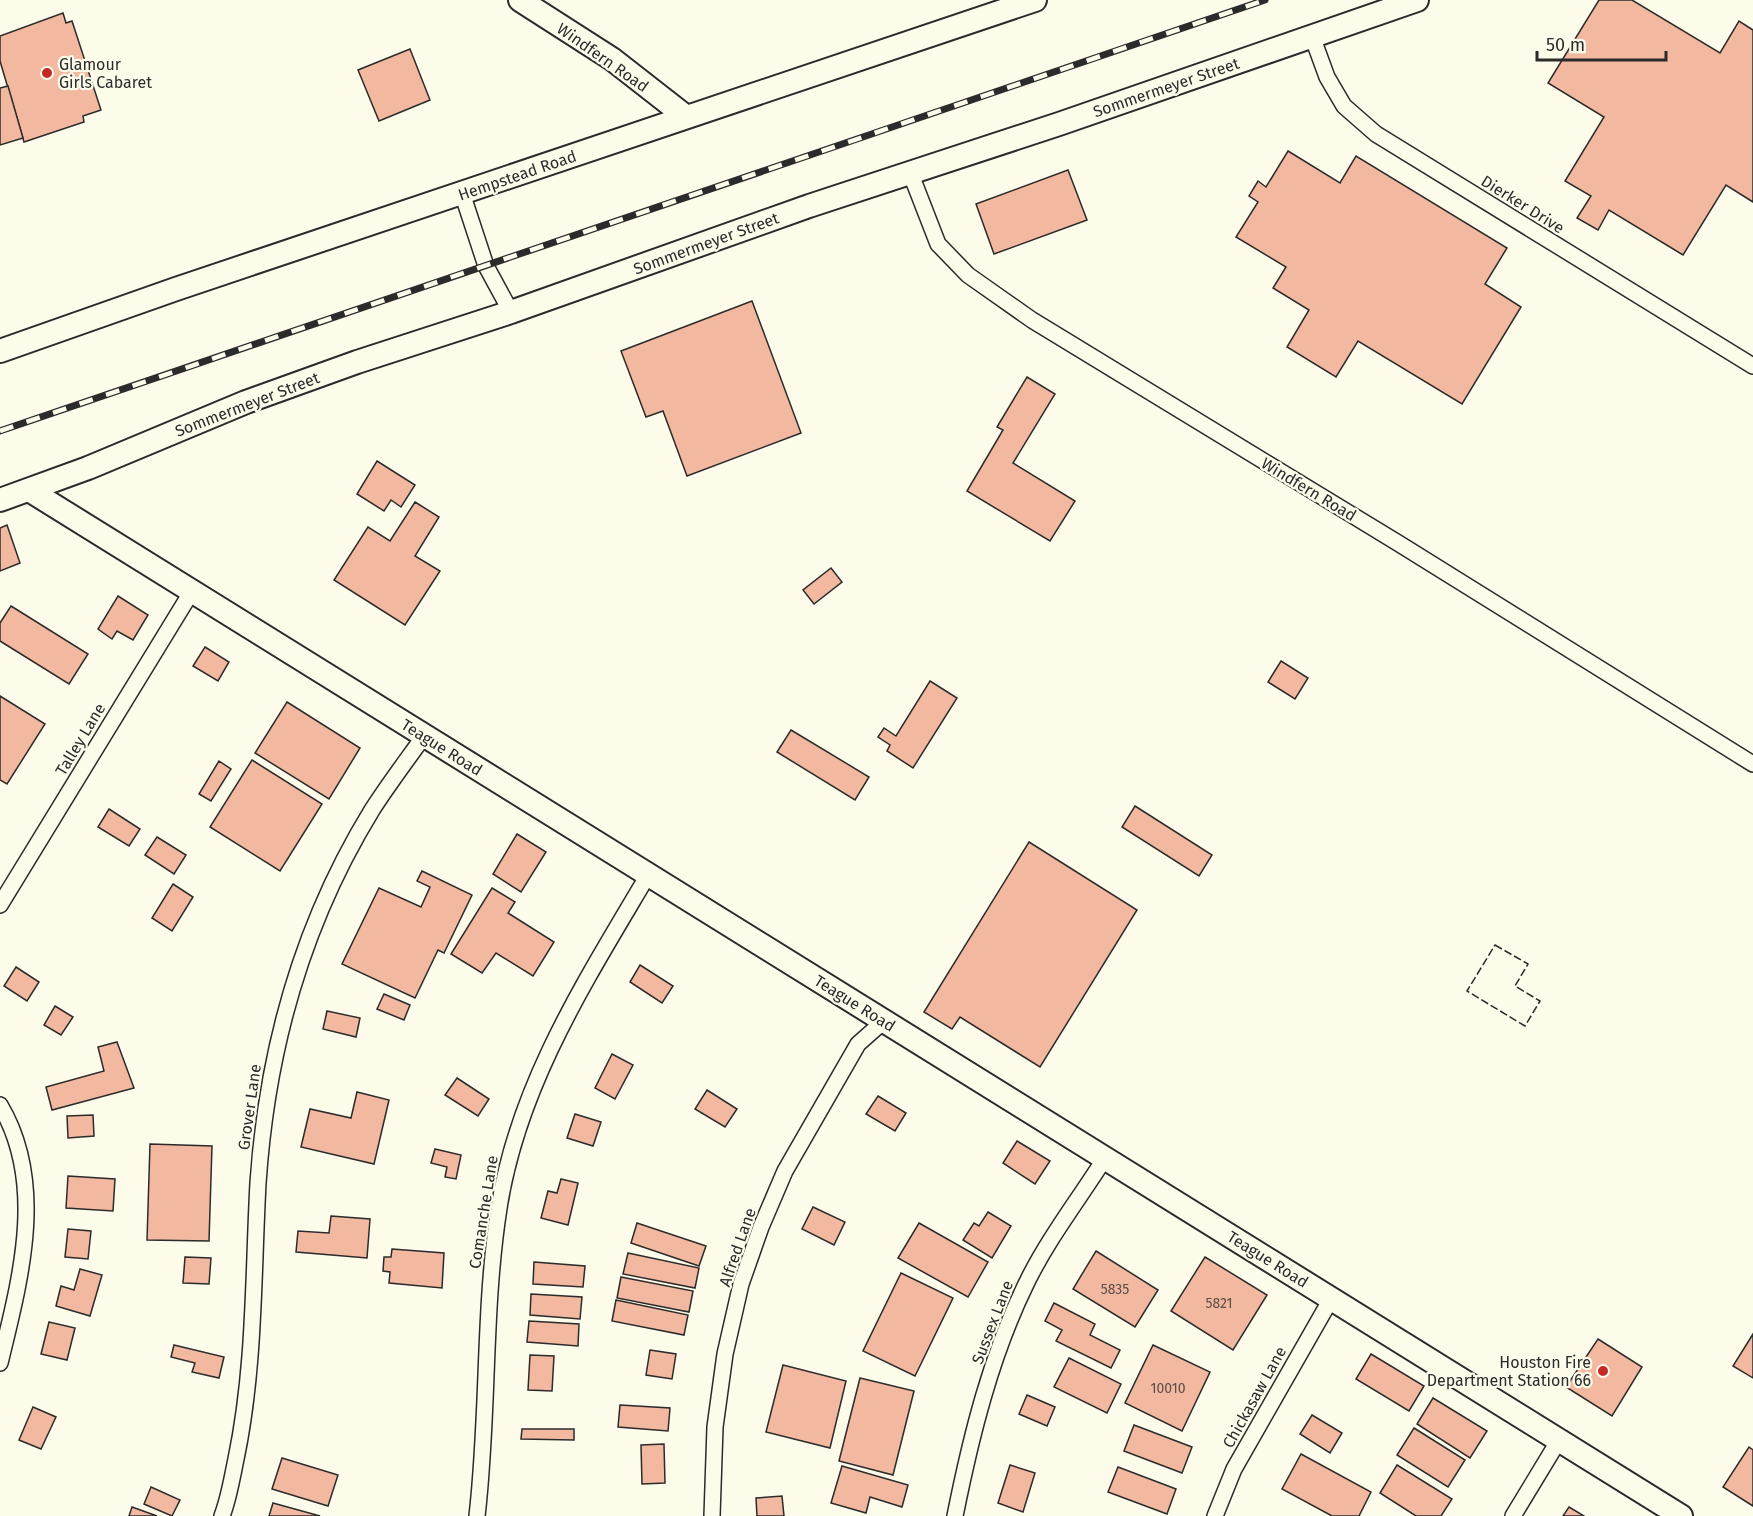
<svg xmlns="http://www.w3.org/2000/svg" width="1753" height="1516" font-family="'Fira Sans',sans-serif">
	<rect width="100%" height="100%" fill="#fdfbea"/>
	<g fill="#f2b8a0" stroke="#2b2b2b" stroke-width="1.5">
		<polygon points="1599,0 1632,0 1720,53 1739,21 1753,30 1753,202 1726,185 1683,255 1609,210 1598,230 1577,218 1591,196 1565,181 1604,117 1548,83"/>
		<polygon points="63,13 66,23 72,21 101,110 83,116 84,122 24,142 0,61 0,36"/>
		<polygon points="410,49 430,100 379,121 358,70"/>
		<polygon points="8,86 23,138 0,145 0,88"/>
		<polygon points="1288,151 1340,183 1356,156 1507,248 1485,284 1521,307 1462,404 1358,341 1336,377 1287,347 1309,310 1273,288 1286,267 1236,237 1258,202 1249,196 1258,181 1266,187"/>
		<polygon points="1068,170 1087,220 994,254 976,204"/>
		<polygon points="752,301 801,433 687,476 663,411 646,417 621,351"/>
		<polygon points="1027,377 1055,394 1013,463 1075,501 1050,541 967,491 1003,430 997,427"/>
		<polygon points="377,461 415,485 401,507 391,500 384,511 357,494"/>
		<polygon points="415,502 439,517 415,556 440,571 405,625 334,580 368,527 390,541"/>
		<polygon points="7,525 20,563 0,571 0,528"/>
		<polygon points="831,568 842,582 814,604 803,590"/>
		<polygon points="118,596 148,615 133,640 117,631 112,639 98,629"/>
		<polygon points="11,606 88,654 69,684 0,641 0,623"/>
		<polygon points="205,647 229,662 218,681 193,666"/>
		<polygon points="1281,661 1308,678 1295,699 1268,682"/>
		<polygon points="930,681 957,698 913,768 887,751 890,745 878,737 884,728 896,736"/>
		<polygon points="0,696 45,724 7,784 0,780"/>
		<polygon points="287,702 360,748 329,799 255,753"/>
		<polygon points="791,730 869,777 855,800 777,752"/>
		<polygon points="252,760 322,804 280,871 210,827"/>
		<polygon points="219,761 231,769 211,801 199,794"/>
		<polygon points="1135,806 1212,855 1199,876 1122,827"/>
		<polygon points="109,809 140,829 129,846 98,827"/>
		<polygon points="517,834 546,852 521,892 493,874"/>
		<polygon points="157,837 186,855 174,874 145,855"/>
		<polygon points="1029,842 1137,910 1040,1067 960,1017 952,1029 924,1012"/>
		<polygon points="422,871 472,895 444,953 438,950 415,998 342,964 379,888 421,907 430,887 417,881"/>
		<polygon points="173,884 193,897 172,931 152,918"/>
		<polygon points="492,888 515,902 508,913 554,942 533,976 496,953 482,973 451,954"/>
		<polygon points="640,965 673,986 662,1003 630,982"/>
		<polygon points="16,967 39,982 27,1001 4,986"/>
		<polygon points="384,994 410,1005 404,1020 377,1009"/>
		<polygon points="55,1006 73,1017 61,1035 44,1025"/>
		<polygon points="327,1011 360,1018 356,1037 323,1029"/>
		<polygon points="117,1042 134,1088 52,1110 46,1087 104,1071 98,1047"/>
		<polygon points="612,1054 633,1065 615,1099 595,1088"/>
		<polygon points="457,1078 489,1099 478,1116 445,1095"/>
		<polygon points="707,1090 737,1109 725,1127 695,1109"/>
		<polygon points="357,1092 389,1100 374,1164 301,1147 310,1109 351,1118"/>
		<polygon points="878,1096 906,1113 895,1131 866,1114"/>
		<polygon points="575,1114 601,1122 593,1146 567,1138"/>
		<polygon points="93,1115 94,1136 68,1138 67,1116"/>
		<polygon points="1017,1141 1050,1161 1035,1184 1003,1163"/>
		<polygon points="150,1144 212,1146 209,1241 147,1240"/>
		<polygon points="435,1149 461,1155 456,1179 445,1177 447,1167 431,1163"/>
		<polygon points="68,1176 115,1179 113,1211 66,1208"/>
		<polygon points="561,1179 578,1183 568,1225 541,1218 548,1191 557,1193"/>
		<polygon points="813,1207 845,1222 834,1245 802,1229"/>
		<polygon points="988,1212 1011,1226 992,1258 963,1240 974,1223 979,1226"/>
		<polygon points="331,1216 370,1219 367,1258 296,1252 298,1231 329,1233"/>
		<polygon points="637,1223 706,1246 699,1266 631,1243"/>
		<polygon points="919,1223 988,1262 968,1297 898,1258"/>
		<polygon points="68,1229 91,1231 88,1259 65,1257"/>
		<polygon points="392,1249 444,1253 442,1288 389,1283 390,1272 383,1271 384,1257 391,1257"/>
		<polygon points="1096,1251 1158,1290 1135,1327 1073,1289"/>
		<polygon points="628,1253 699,1268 695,1288 623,1274"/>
		<polygon points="185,1257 211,1258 209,1284 183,1283"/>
		<polygon points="1205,1257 1267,1295 1233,1350 1171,1311"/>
		<polygon points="534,1262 585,1266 583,1287 533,1284"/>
		<polygon points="80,1269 102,1275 90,1316 56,1306 61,1286 74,1290"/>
		<polygon points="901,1273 953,1298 915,1376 863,1351"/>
		<polygon points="621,1277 693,1291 689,1312 617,1298"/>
		<polygon points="531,1294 582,1297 580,1319 530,1315"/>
		<polygon points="616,1300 688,1315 684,1335 612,1321"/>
		<polygon points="1054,1303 1095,1324 1090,1335 1120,1350 1111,1368 1056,1341 1062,1330 1045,1321"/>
		<polygon points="529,1321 579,1324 578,1346 527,1342"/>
		<polygon points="49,1322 75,1328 67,1360 41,1354"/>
		<polygon points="1753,1334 1753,1378 1733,1366"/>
		<polygon points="1598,1339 1642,1367 1612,1416 1566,1387"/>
		<polygon points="174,1345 224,1357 219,1378 192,1372 195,1363 171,1357"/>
		<polygon points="1153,1345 1210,1372 1182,1431 1125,1403"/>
		<polygon points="650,1350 676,1354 672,1379 646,1375"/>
		<polygon points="1371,1354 1424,1386 1409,1411 1356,1379"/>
		<polygon points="530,1355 554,1356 552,1391 528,1390"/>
		<polygon points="1069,1358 1121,1384 1107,1413 1054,1387"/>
		<polygon points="783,1365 846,1381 830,1448 766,1432"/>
		<polygon points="860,1378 914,1391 893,1475 839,1461"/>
		<polygon points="1027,1395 1055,1407 1047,1426 1019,1414"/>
		<polygon points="1433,1398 1487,1431 1470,1458 1417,1424"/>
		<polygon points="620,1405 670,1408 668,1431 618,1427"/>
		<polygon points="33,1407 56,1417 41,1449 19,1440"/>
		<polygon points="1312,1415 1342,1433 1330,1453 1300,1434"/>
		<polygon points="1134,1425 1192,1447 1182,1473 1124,1451"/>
		<polygon points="1414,1428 1465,1460 1448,1487 1397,1455"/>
		<polygon points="522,1429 574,1429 574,1440 521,1439"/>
		<polygon points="664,1444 665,1483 642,1484 641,1445"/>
		<polygon points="1749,1447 1753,1450 1753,1506 1723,1487"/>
		<polygon points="1301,1454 1371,1492 1359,1516 1332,1516 1282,1489"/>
		<polygon points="282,1458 338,1475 328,1506 272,1489"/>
		<polygon points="1010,1465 1035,1473 1023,1512 998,1503"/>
		<polygon points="1397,1465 1452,1499 1441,1516 1416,1516 1380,1493"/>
		<polygon points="842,1466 908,1485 902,1507 870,1497 866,1513 831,1503"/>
		<polygon points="1118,1467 1176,1489 1167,1514 1108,1492"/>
		<polygon points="151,1487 180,1500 172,1516 144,1504"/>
		<polygon points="782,1496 784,1516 757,1516 756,1498"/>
		<polygon points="273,1503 320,1516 269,1516"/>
		<polygon points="132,1507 157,1516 129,1516"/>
		<polygon points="1569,1507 1584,1516 1563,1516"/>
	</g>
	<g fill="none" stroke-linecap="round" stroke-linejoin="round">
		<g stroke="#2b2b2b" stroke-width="18">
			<g id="street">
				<polyline points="1312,36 1327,77 1344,106 1376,134 1753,366"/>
				<polyline points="910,172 938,244 968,275 1032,320 1398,543 1753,764"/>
				<polyline points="462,193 486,266 511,312"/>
				<polyline points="0,905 192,591"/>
				<path d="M0 1105C47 1184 20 1280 0 1363"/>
				<path d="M222 1516C229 1498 232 1478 236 1459 255 1368 253 1276 258 1183 267 1050 302 924 372 810 388 785 407 760 424 736"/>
				<path d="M477 1516C489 1414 483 1310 499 1208 518 1085 586 980 648 875"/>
				<polyline points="712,1516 715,1427 725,1354 741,1284 761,1227 785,1171 858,1044 884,1021"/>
				<path d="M955 1516C971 1436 991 1355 1027 1282 1048 1239 1079 1199 1105 1158"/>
				<polyline points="1215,1516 1234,1469 1331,1299"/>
				<polyline points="1513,1516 1559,1440"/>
			</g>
		</g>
		<g stroke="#2b2b2b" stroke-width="26">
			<g id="secondary">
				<polyline points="520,0 612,59 685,116"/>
				<polyline points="0,351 176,289 1035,0"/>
				<polyline points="29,490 1681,1516"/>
				<polyline points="0,500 88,468 246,402 357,362 511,312 809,206 1059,124 1417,0"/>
			</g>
		</g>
		<use href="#street" stroke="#fdfbea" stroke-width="15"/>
		<use href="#secondary" stroke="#fdfbea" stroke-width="22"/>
		<g stroke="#2b2b2b" stroke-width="7">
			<polyline id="rail" points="0,431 1265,0"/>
		</g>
		<use href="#rail" stroke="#fdfbea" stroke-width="4.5" stroke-dasharray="14" stroke-linecap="butt"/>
		<polygon stroke="#2b2b2b" stroke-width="1.5" stroke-dasharray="8 3" stroke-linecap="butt" points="1495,945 1528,964 1515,986 1540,1001 1525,1026 1467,991"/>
	</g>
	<g fill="#c62828" stroke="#fdfbea" stroke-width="2">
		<circle cx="47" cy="73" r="6"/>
		<circle cx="1603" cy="1371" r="6"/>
	</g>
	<g text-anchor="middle" stroke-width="4.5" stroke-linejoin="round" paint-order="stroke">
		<g font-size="14" fill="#5d4e48">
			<text x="1115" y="1294">5835</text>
			<text x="1219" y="1308">5821</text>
			<text x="1168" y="1393">10010</text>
		</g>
		<g font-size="16" fill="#2b2b2b" stroke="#fdfbea">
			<text transform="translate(603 57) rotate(35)" y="6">Windfern Road</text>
			<text transform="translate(1166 87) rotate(-19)" y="6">Sommermeyer Street</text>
			<text transform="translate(517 175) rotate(-19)" y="6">Hempstead Road</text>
			<text transform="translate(1523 204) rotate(32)" y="6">Dierker Drive</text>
			<text transform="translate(706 243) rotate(-20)" y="6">Sommermeyer Street</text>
			<text transform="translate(247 404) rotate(-21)" y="6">Sommermeyer Street</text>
			<text transform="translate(1309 489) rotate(31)" y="6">Windfern Road</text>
			<text transform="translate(80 739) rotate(-59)" y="6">Talley Lane</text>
			<text transform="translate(442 747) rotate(32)" y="6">Teague Road</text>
			<text transform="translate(855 1003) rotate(32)" y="6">Teague Road</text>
			<text transform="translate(249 1107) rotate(-82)" y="6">Grover Lane</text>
			<text transform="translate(483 1212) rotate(-81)" y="6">Comanche Lane</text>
			<text transform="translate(737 1247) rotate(-71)" y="6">Alfred Lane</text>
			<text transform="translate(1268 1259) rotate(32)" y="6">Teague Road</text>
			<text transform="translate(992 1322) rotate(-69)" y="6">Sussex Lane</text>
			<text transform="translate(1254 1397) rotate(-61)" y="6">Chickasaw Lane</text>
		</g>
		<g font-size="16" fill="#2b2b2b" stroke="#fdfbea" text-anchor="start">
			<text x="59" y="70">Glamour<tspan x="59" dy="18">Girls Cabaret</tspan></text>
			<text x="1591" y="1368" text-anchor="end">Houston Fire<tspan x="1591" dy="18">Department Station 66</tspan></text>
		</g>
	</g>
	<path d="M1537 51v9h129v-9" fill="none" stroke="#2b2b2b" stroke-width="3"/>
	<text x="1546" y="51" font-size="18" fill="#2b2b2b" stroke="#fdfbea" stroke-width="4.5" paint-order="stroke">50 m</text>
</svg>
